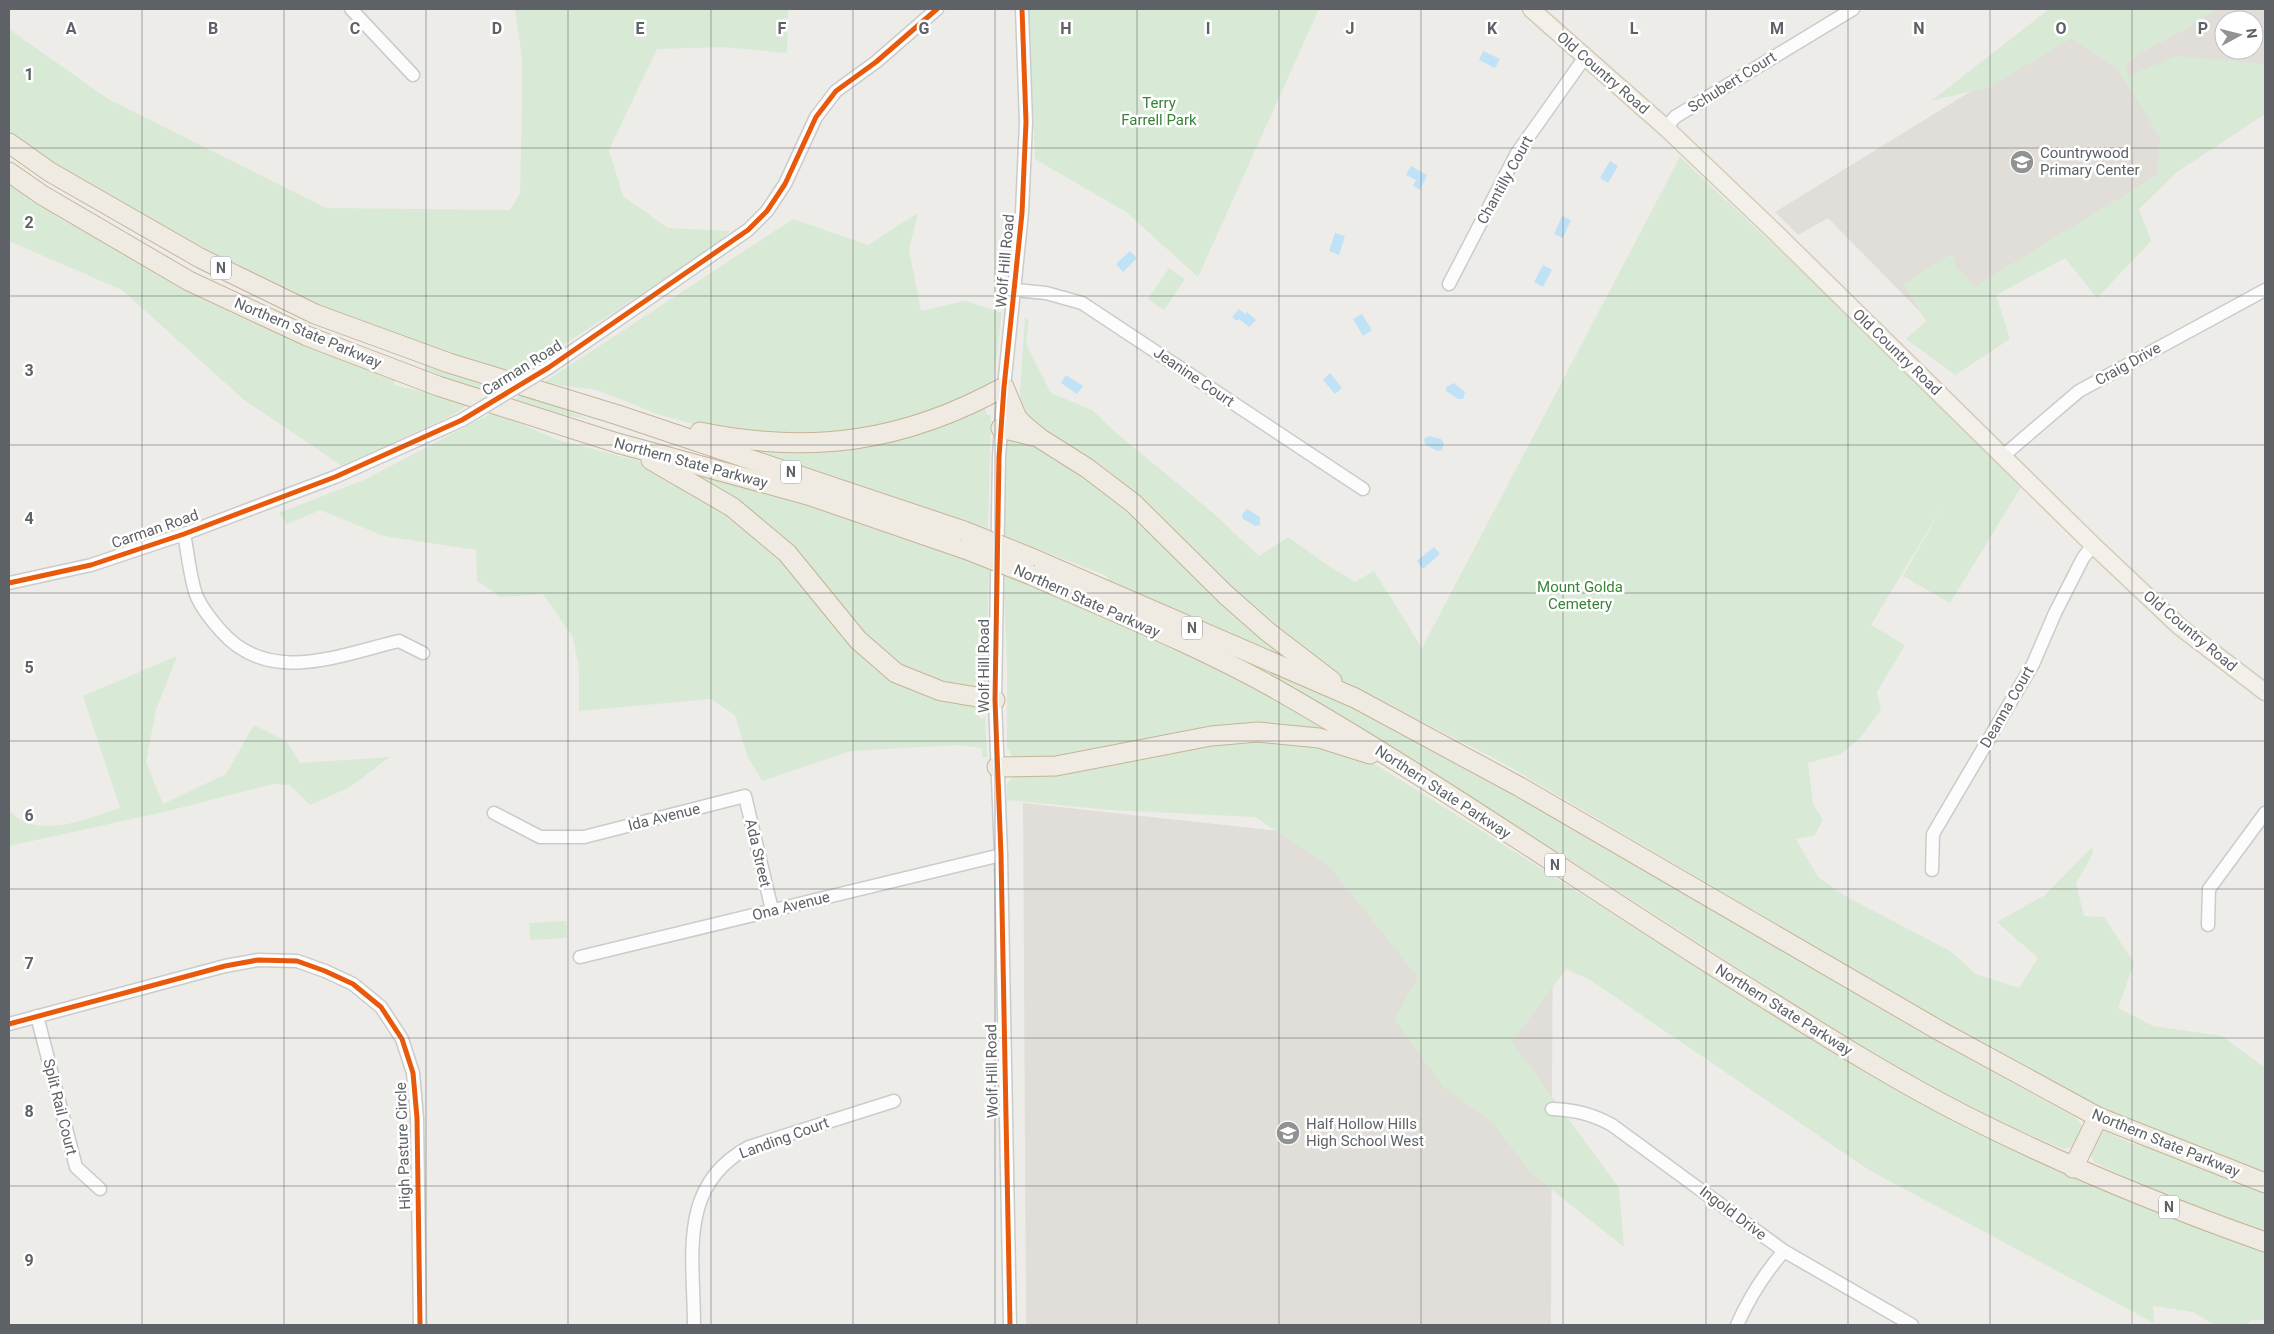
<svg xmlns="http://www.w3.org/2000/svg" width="2274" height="1334" font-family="Roboto,sans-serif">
	<rect width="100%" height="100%" fill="#eeece9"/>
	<g fill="#e1ded9" fill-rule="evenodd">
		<path d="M2104 9H2265V111L1933 325 1828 218 1798 235 1775 212ZM2224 20H2254V50H2224Z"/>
		<polygon points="1023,803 1444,849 1553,898 1551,1325 1026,1325"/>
	</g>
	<g fill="#d8e9d5">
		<polygon points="515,9 788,10 787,53 723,47 657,49 609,150 623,196 668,228 731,231 703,254 514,377 322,307 158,225 40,155 9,133 9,29 108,99 326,208 510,210 520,193 522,105 522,59"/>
		<polygon points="1029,9 1319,9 1198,277 1126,212 1035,159"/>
		<polygon points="2049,9 2217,9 2188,28 2138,54 2126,65 2128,76 2177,56 2265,64 2265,114 2177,172 2139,209 2151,241 2097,298 2065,258 1996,295 2010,339 1955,375 1906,339 1926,321 1903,284 1953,253 1956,268 1968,278 1974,287 2157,175 2160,137 2116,67 2072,38 1989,87 1931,101"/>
		<polygon points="1680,157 1846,313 2021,487 1950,603 1903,576 1947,499 1871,625 1905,645 1877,692 1881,710 1860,738 1841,754 1808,763 1813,804 1823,820 1814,836 1796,839 1818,877 1847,897 1950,951 1976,974 2019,988 2038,958 1997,922 2045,895 2092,847 2093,853 2076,884 2084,916 2104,917 2134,963 2118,1008 2153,1026 2222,1036 2265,1068 2265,1176 2139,1128 1971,1039 1503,763 1341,680 1031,428 1019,409 1025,318 1029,320 1026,344 1051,393 1092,410 1114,431 1212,512 1259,556 1288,537 1326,564 1355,582 1374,571 1422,648"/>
		<polygon points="9,179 395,377 394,385 470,403 453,415 342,466 243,399 122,290 9,241"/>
		<polygon points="918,213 909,249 921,311 966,301 1002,313 994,378 987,388 980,393 876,431 768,438 704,427 660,415 597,390 543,383 793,219 868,245"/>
		<polygon points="1169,268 1185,279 1164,310 1148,299"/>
		<polygon points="425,364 502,385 484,395 425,369"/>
		<polygon points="525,393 590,420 509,403"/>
		<polygon points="984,402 988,406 985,410 987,415 991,415 988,529 960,518 958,520 757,451 758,446 806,449"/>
		<polygon points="494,412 558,440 635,460 672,478 743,522 809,587 865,658 888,678 923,695 977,707 975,712 981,719 985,717 987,757 982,757 982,748 959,745 851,751 762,781 747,755 735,715 711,699 579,711 579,669 573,637 543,594 501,597 477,581 476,550 384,536 320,510 287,524 279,513 364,480"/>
		<polygon points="1012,435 1057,455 1123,499 1291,660 1108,582 1107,576 999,534 1007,440 1011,440"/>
		<polygon points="687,471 873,523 874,528 989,568 986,683 982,682 977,689 953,688 886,659"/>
		<polygon points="1003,573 1181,648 1347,738 1306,731 1057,762 1012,760 1013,757 1007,747 1007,664"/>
		<polygon points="1166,625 1286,674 1427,745 1589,833 1810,963 1938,1042 2075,1117 2083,1127 2075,1146 2063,1149 2019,1130 2002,1128 1869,1058 1747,974 1579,866 1285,683"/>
		<path d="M177 656 156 710 146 762 163 804 226 774 254 725 286 741 300 763 390 757 350 787 310 805 290 785 273 784 168 811 9 846V810C35 842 88 818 120 808L83 696Z"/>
		<path d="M1249 736 1303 740 1349 753 1378 766C1602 904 1819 1054 2056 1170 2074 1179 2094 1186 2113 1194 2163 1214 2213 1233 2265 1250V1320H2251L2245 1325H2215L2193 1312 2153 1306 2154 1323 1869 1170 1590 980 1566 969 1512 1042 1619 1188 1624 1247 1532 1174 1491 1121 1443 1087 1394 1019 1418 977 1329 866 1255 817 1110 810 1007 800V784L1013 776Z"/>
		<polygon points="566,921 567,938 530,940 529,923"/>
		<polygon points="2106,1132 2133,1144 2143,1142 2265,1192 2265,1236 2151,1190 2094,1162 2088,1150 2099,1133"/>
	</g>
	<g fill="#bfe2f6">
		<polygon points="1483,51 1500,59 1495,68 1479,60"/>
		<polygon points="1610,161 1618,166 1608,183 1600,178"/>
		<polygon points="1411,166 1427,175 1420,190 1413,186 1416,180 1406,175"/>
		<polygon points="1562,216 1571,220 1563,238 1554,234"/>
		<polygon points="1335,233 1345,236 1339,255 1329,251"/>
		<polygon points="1130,251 1137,258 1123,272 1116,264"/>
		<polygon points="1543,265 1552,270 1543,287 1534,282"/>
		<polygon points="1239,309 1245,314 1247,312 1256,320 1249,327 1239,319 1237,321 1232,317"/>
		<polygon points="1362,314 1372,330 1363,336 1353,319"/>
		<polygon points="1330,373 1342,388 1335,394 1323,380"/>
		<polygon points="1066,375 1083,386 1077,394 1061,383"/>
		<polygon points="1454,383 1465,392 1463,399 1458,399 1446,391 1446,387"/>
		<polygon points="1429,436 1441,439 1444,443 1442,450 1437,451 1425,444 1424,439"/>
		<polygon points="1247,509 1260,517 1260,525 1255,526 1243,519 1242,514"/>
		<polygon points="1434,547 1440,554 1423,569 1417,561"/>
	</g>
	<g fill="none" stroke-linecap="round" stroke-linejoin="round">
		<g stroke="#cacbcb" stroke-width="15">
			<g id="minor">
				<polyline points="351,9 413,75"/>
				<polyline points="1666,128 1675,117 1853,9"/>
				<polyline points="1449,284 1517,153 1585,57"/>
				<polyline points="1015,290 1046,293 1082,303 1363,489"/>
				<polyline points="548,368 748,230 767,211 785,184 816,117 836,91 876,62 937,9"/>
				<polyline points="2003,456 2079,391 2265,290"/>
				<path d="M184 534C188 553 190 580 197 597 203 610 212 621 221 631 269 686 339 655 399 641L423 653"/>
				<polyline points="9,583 91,565 184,534 335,477 462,420"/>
				<polyline points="494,813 540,837 584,837 745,796 772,910"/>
				<polyline points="1932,870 1933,834 2033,664 2055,613 2083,558 2093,545"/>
				<polyline points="2208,925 2209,889 2265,813"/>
				<polyline points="580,957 1001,855"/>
				<polyline points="37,1016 76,1167 100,1189"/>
				<polyline points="9,1024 225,966 258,960 297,961 325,971 353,984 381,1007 402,1039 413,1073 417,1118 420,1325"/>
				<path d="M1552 1109C1575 1110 1592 1114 1612 1125L1784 1251 1912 1325"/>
				<path d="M694 1325C694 1257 677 1185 749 1147L894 1101"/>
				<polyline points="1010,1325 1001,855 995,700 999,457 1004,387 1022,213 1026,122 1022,9"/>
				<path d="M1737 1325C1749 1298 1764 1274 1784 1251"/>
			</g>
		</g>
		<g stroke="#d5cbb8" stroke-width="19">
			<polyline id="major" points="1531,9 1666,128 1777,234 2093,545 2180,627 2265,692"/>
		</g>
		<g stroke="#c5b496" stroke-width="21">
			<g id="highway">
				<polyline points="9,143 50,172 200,258 315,314 449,363 618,415 964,531"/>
				<polyline points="9,172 42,195 189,281 307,336 438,386 617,443 808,495 965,549"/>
				<polyline points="1001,428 1033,436"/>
				<path d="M700 432C811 455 904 442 1004 387L1017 418 1024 425 1041 439 1087 468 1133 503 1226 595 1268 632 1332 681"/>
				<polyline points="651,460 732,507 787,553 858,640 896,673 941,691 995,700"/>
				<polyline points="1029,557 1355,698 1520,787 1940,1031 2098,1117 2265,1183"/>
				<path d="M1031 575C1112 611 1197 645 1274 688 1446 786 1608 902 1776 1005 1838 1044 1901 1083 1966 1116 2063 1165 2163 1206 2265 1242"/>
				<polyline points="997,767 1056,766 1211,736 1258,732 1319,738 1370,754"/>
				<polyline points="2073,1168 2098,1117"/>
			</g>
		</g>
		<use href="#minor" stroke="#fcfcfc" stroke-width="12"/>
		<use href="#major" stroke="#f3f0e9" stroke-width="16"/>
		<use href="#highway" stroke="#f0ebe2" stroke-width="19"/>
		<g stroke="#cacbcb" stroke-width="15" stroke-linecap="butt">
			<polyline id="minor-bridge" points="462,420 548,368"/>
		</g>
		<g stroke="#c5b496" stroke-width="21" stroke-linecap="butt">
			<g id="highway-bridge">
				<polyline points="964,531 1029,557"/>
				<polyline points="965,549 1031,575"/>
			</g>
		</g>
		<use href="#minor-bridge" stroke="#fcfcfc" stroke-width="12"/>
		<use href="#highway-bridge" stroke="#f0ebe2" stroke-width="19"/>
		<g stroke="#fff" stroke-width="8">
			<g id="cycleway">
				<polyline points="9,583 91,565 184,534 335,477 462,420 548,368 748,230 767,211 785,184 816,117 836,91 876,62 937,9"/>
				<polyline points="9,1024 225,966 258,960 297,961 325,971 353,984 381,1007 402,1039 413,1073 417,1118 420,1325"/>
				<polyline points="1010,1325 1001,855 995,700 999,457 1004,387 1022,213 1026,122 1022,9"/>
			</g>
		</g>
		<use href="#cycleway" stroke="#e8590c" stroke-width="5"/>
	</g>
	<path fill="none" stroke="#5e6266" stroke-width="1" stroke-opacity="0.55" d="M142 9V1325M284 9V1325M426 9V1325M568 9V1325M711 9V1325M853 9V1325M995 9V1325M1137 9V1325M1279 9V1325M1421 9V1325M1563 9V1325M1706 9V1325M1848 9V1325M1990 9V1325M2132 9V1325M9 148H2265M9 296H2265M9 445H2265M9 593H2265M9 741H2265M9 889H2265M9 1038H2265M9 1186H2265"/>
	<defs>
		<g id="school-disc" transform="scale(1.25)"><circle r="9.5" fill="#909294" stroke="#fff"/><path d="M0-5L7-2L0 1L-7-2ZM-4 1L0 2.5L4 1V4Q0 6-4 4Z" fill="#fff"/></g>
	</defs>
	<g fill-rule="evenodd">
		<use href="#school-disc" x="2022" y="162"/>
		<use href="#school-disc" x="1288" y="1133"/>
	</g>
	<g text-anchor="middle" stroke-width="5" stroke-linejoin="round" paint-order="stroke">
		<g fill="#fff" stroke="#8e9194" stroke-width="1">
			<rect x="211" y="256.5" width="20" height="23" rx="4"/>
			<rect x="781" y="460.5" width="20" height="23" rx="4"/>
			<rect x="1182" y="616.5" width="20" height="23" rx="4"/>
			<rect x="1545" y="853.5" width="20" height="23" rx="4"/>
			<rect x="2159" y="1195.5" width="20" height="23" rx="4"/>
		</g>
		<g font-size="14" font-weight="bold" fill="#5e6266">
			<text x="221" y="273">N</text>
			<text x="791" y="477">N</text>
			<text x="1192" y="633">N</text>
			<text x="1555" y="870">N</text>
			<text x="2169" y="1212">N</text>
		</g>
		<g font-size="15" fill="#5e6266" stroke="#fff">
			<text transform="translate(1603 73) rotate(41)" y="5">Old Country Road</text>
			<text transform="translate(1732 82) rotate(-32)" y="5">Schubert Court</text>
			<text transform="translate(1505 180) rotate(-61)" y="5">Chantilly Court</text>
			<text transform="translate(1005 261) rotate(-85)" y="5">Wolf Hill Road</text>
			<text transform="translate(308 333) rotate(23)" y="5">Northern State Parkway</text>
			<text transform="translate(1897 352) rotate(44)" y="5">Old Country Road</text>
			<text transform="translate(2128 364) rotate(-29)" y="5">Craig Drive</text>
			<text transform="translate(522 368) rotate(-32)" y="5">Carman Road</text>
			<text transform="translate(1194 377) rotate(34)" y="5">Jeanine Court</text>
			<text transform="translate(691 463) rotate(15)" y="5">Northern State Parkway</text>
			<text transform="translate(155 529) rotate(-19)" y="5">Carman Road</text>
			<text transform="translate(1087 601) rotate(24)" y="5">Northern State Parkway</text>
			<text transform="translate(2190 631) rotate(40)" y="5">Old Country Road</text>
			<text transform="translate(984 666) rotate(-90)" y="5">Wolf Hill Road</text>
			<text transform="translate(2007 707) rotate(-60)" y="5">Deanna Court</text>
			<text transform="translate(1443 792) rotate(33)" y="5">Northern State Parkway</text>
			<text transform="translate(664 817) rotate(-14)" y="5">Ida Avenue</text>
			<text transform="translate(758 853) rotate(77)" y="5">Ada Street</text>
			<text transform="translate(791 906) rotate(-14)" y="5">Ona Avenue</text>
			<text transform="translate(1784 1010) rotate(32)" y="5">Northern State Parkway</text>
			<text transform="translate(992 1071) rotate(-91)" y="5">Wolf Hill Road</text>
			<text transform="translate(60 1107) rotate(76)" y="5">Split Rail Court</text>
			<text transform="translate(784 1138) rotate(-20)" y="5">Landing Court</text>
			<text transform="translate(2166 1143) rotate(22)" y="5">Northern State Parkway</text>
			<text transform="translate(403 1146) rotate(-92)" y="5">High Pasture Circle</text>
			<text transform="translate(1733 1213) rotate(37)" y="5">Ingold Drive</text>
		</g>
		<g font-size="15" fill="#398338" stroke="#fff">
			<text x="1159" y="108">Terry<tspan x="1159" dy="17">Farrell Park</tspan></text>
			<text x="1580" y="592">Mount Golda<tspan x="1580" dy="17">Cemetery</tspan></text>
		</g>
		<g font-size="15" fill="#5e6266" stroke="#fff" text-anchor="start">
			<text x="2040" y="158">Countrywood<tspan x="2040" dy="17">Primary Center</tspan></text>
			<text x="1306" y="1129">Half Hollow Hills<tspan x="1306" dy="17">High School West</tspan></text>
		</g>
	</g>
	<g font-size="16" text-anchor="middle" font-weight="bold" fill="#5e6266" stroke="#fff" stroke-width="5" stroke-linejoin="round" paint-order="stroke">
		<text x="71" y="34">A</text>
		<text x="213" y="34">B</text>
		<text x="355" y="34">C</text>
		<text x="497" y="34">D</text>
		<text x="640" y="34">E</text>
		<text x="782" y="34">F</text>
		<text x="924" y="34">G</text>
		<text x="1066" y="34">H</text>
		<text x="1208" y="34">I</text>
		<text x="1350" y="34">J</text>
		<text x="1492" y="34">K</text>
		<text x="1634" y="34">L</text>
		<text x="1777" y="34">M</text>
		<text x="1919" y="34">N</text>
		<text x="2061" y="34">O</text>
		<text x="2203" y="34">P</text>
		<text x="29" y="80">1</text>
		<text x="29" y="228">2</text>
		<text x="29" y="376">3</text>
		<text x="29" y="524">4</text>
		<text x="29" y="673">5</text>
		<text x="29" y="821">6</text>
		<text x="29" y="969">7</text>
		<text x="29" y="1117">8</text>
		<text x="29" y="1266">9</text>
	</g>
	<rect width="2274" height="1334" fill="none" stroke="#5e6266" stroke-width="20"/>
	<g transform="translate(2239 35) rotate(83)"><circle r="24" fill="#ffffff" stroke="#bfc0c2"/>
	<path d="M0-4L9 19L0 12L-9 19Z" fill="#909294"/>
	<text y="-8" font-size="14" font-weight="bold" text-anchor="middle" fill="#5e6266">N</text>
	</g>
</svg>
